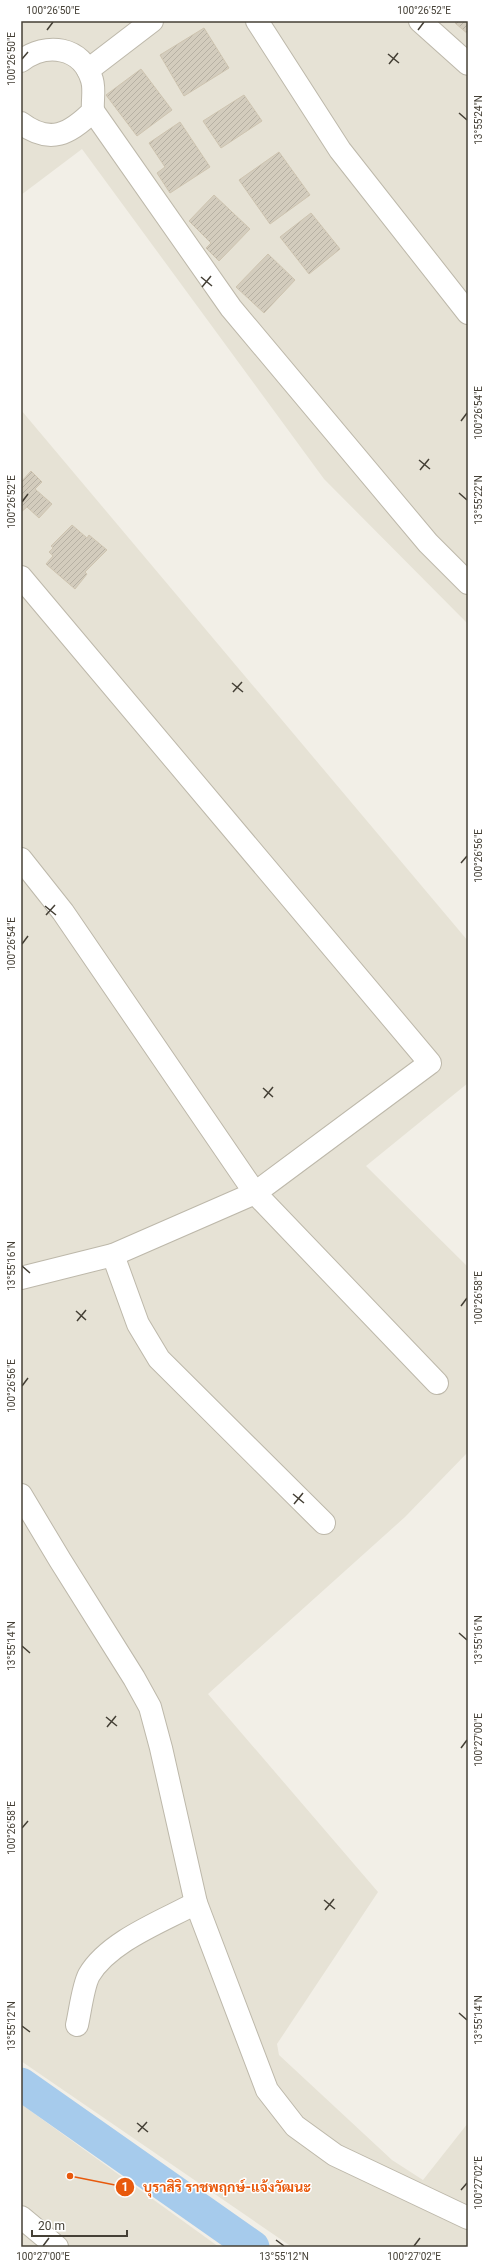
<svg xmlns="http://www.w3.org/2000/svg" width="489" height="2268" font-family="Roboto,Sarabun,sans-serif">
	<defs>
		<pattern id="building-hatch" width="6" height="6" patternUnits="userSpaceOnUse"><rect width="6" height="6" fill="#d3ccbd"/><path d="M-1 1l2-2M0 6l6-6M5 7l2-2" fill="none" stroke="#b6b0a3"/></pattern>
	</defs>
	<rect width="100%" height="100%" fill="#f2efe7"/>
	<g fill="#e6e2d5">
		<polygon points="21,21 468,21 468,624 324,479 82,149 21,195"/>
		<polygon points="21,410 468,941 468,1083 366,1166 468,1267 468,1452 405,1517 208,1694 378,1892 277,2044 279,2055 392,2160 423,2180 468,2123 468,2247 292,2247 21,2061"/>
		<polygon points="21,2104 219,2247 21,2247"/>
	</g>
	<g fill="none" stroke-linecap="round" stroke-linejoin="round">
		<polyline stroke="#a6cbec" stroke-width="33" points="21,2084 253,2247"/>
	</g>
	<g fill="url(#building-hatch)" stroke="#cec4b0">
		<polygon points="457,21 468,21 468,34 455,23"/>
		<polygon points="204,28 229,68 184,96 160,55"/>
		<polygon points="141,69 172,110 137,136 106,95"/>
		<polygon points="244,95 262,121 221,148 203,121"/>
		<polygon points="180,122 210,167 170,193 157,173 165,167 149,143"/>
		<polygon points="279,152 310,195 270,224 239,180"/>
		<polygon points="214,195 250,229 219,261 206,248 211,243 189,221"/>
		<polygon points="311,213 340,249 309,274 280,237"/>
		<polygon points="268,254 295,280 264,313 236,287"/>
		<polygon points="31,471 42,482 35,489 52,504 39,518 27,507 21,512 21,482"/>
		<polygon points="72,525 87,538 89,535 107,550 85,572 87,574 75,589 46,564 53,556 49,552 53,548 51,546"/>
	</g>
	<g fill="none" stroke-linecap="round" stroke-linejoin="round">
		<g stroke="#bdb8aa" stroke-width="24">
			<g id="street">
				<polyline points="257,21 340,150 468,313"/>
				<polyline points="420,21 468,64"/>
				<path d="M21 61C46 42 82 46 92 80 95 90 92 101 93 111 70 134 50 145 21 123"/>
				<polyline points="88,70 152,21"/>
				<polyline points="93,111 231,308 428,543 468,583"/>
				<polyline points="21,577 430,1063 255,1193 113,1255 21,1278"/>
				<polyline points="21,859 63,912 255,1193 437,1383"/>
				<polyline points="113,1255 138,1324 159,1359 324,1523"/>
				<polyline points="21,1495 60,1560 134,1678 150,1707 161,1748 196,1903 267,2090 295,2126 335,2155 468,2218"/>
				<path d="M77 2025C80 2012 83 1986 89 1975 109 1941 163 1921 196 1903"/>
				<polyline points="21,2217 57,2247"/>
			</g>
		</g>
		<use href="#street" stroke="#fff" stroke-width="22"/>
	</g>
	<path fill="none" stroke="#454036" stroke-width="1.5" d="M47 30 53 22M418 30 424 22M388 54 399 63M22 59 28 52M389 64 398 53M459 113 467 120M201 277 212 286M202 287 211 276M461 421 467 413M419 460 430 469M420 470 429 459M459 493 467 500M22 502 28 494M232 683 243 692M233 692 242 682M461 863 467 856M45 906 56 915M46 915 55 905M22 944 28 936M263 1088 273 1097M264 1098 273 1087M22 1266 30 1273M461 1306 467 1298M76 1311 86 1320M77 1321 86 1310M22 1386 28 1378M293 1494 304 1503M294 1504 303 1493M459 1633 467 1640M22 1646 30 1653M106 1717 117 1726M107 1727 116 1716M461 1748 467 1740M22 1828 28 1821M324 1900 335 1909M325 1910 334 1899M459 2013 467 2020M22 2026 30 2032M137 2123 148 2132M138 2132 147 2122M461 2190 467 2183M276 2240 284 2246M43 2246 49 2238M414 2246 420 2238"/>
	<path fill="none" stroke="#e8590c" stroke-width="1.5" d="M70 2176L125 2187"/>
	<g fill="#e8590c" stroke="#fff" stroke-width="1.5">
		<circle cx="70" cy="2176" r="4"/>
		<circle cx="125" cy="2187" r="10"/>
	</g>
	<g font-size="12" text-anchor="middle" font-weight="bold" fill="#fff">
		<text x="125" y="2191">1</text>
	</g>
	<g font-size="14" text-anchor="middle" font-weight="bold" fill="#e8590c" stroke="#fff" stroke-width="3" stroke-linejoin="round" paint-order="stroke">
		<text x="227" y="2192">บุราสิริ ราชพฤกษ์-แจ้งวัฒนะ</text>
	</g>
	<rect width="489" height="2268" fill="none" stroke="#ffffff" stroke-width="44"/>
	<path d="M32 2230v6h95v-6" fill="none" stroke="#454036" stroke-width="2"/>
	<text x="38" y="2230" font-size="12" fill="#454036" stroke="#ffffff" stroke-width="3" paint-order="stroke">20 m</text>
	<rect x="22" y="22" width="445" height="2224" fill="none" stroke="#454036" stroke-width="1.5"/>
	<g font-size="10" text-anchor="middle" fill="#454036">
		<text x="53" y="14">100°26'50"E</text>
		<text x="424" y="14">100°26'52"E</text>
		<text transform="translate(11 59) rotate(-90)" y="4">100°26'50"E</text>
		<text transform="translate(478 120) rotate(-90)" y="4">13°55'24"N</text>
		<text transform="translate(478 413) rotate(-90)" y="4">100°26'54"E</text>
		<text transform="translate(478 500) rotate(-90)" y="4">13°55'22"N</text>
		<text transform="translate(11 502) rotate(-90)" y="4">100°26'52"E</text>
		<text transform="translate(478 856) rotate(-90)" y="4">100°26'56"E</text>
		<text transform="translate(11 944) rotate(-90)" y="4">100°26'54"E</text>
		<text transform="translate(11 1266) rotate(-90)" y="4">13°55'16"N</text>
		<text transform="translate(478 1298) rotate(-90)" y="4">100°26'58"E</text>
		<text transform="translate(11 1386) rotate(-90)" y="4">100°26'56"E</text>
		<text transform="translate(478 1640) rotate(-90)" y="4">13°55'16"N</text>
		<text transform="translate(11 1646) rotate(-90)" y="4">13°55'14"N</text>
		<text transform="translate(478 1740) rotate(-90)" y="4">100°27'00"E</text>
		<text transform="translate(11 1828) rotate(-90)" y="4">100°26'58"E</text>
		<text transform="translate(478 2020) rotate(-90)" y="4">13°55'14"N</text>
		<text transform="translate(11 2026) rotate(-90)" y="4">13°55'12"N</text>
		<text transform="translate(478 2183) rotate(-90)" y="4">100°27'02"E</text>
		<text x="43" y="2260">100°27'00"E</text>
		<text x="284" y="2260">13°55'12"N</text>
		<text x="414" y="2260">100°27'02"E</text>
	</g>
</svg>
